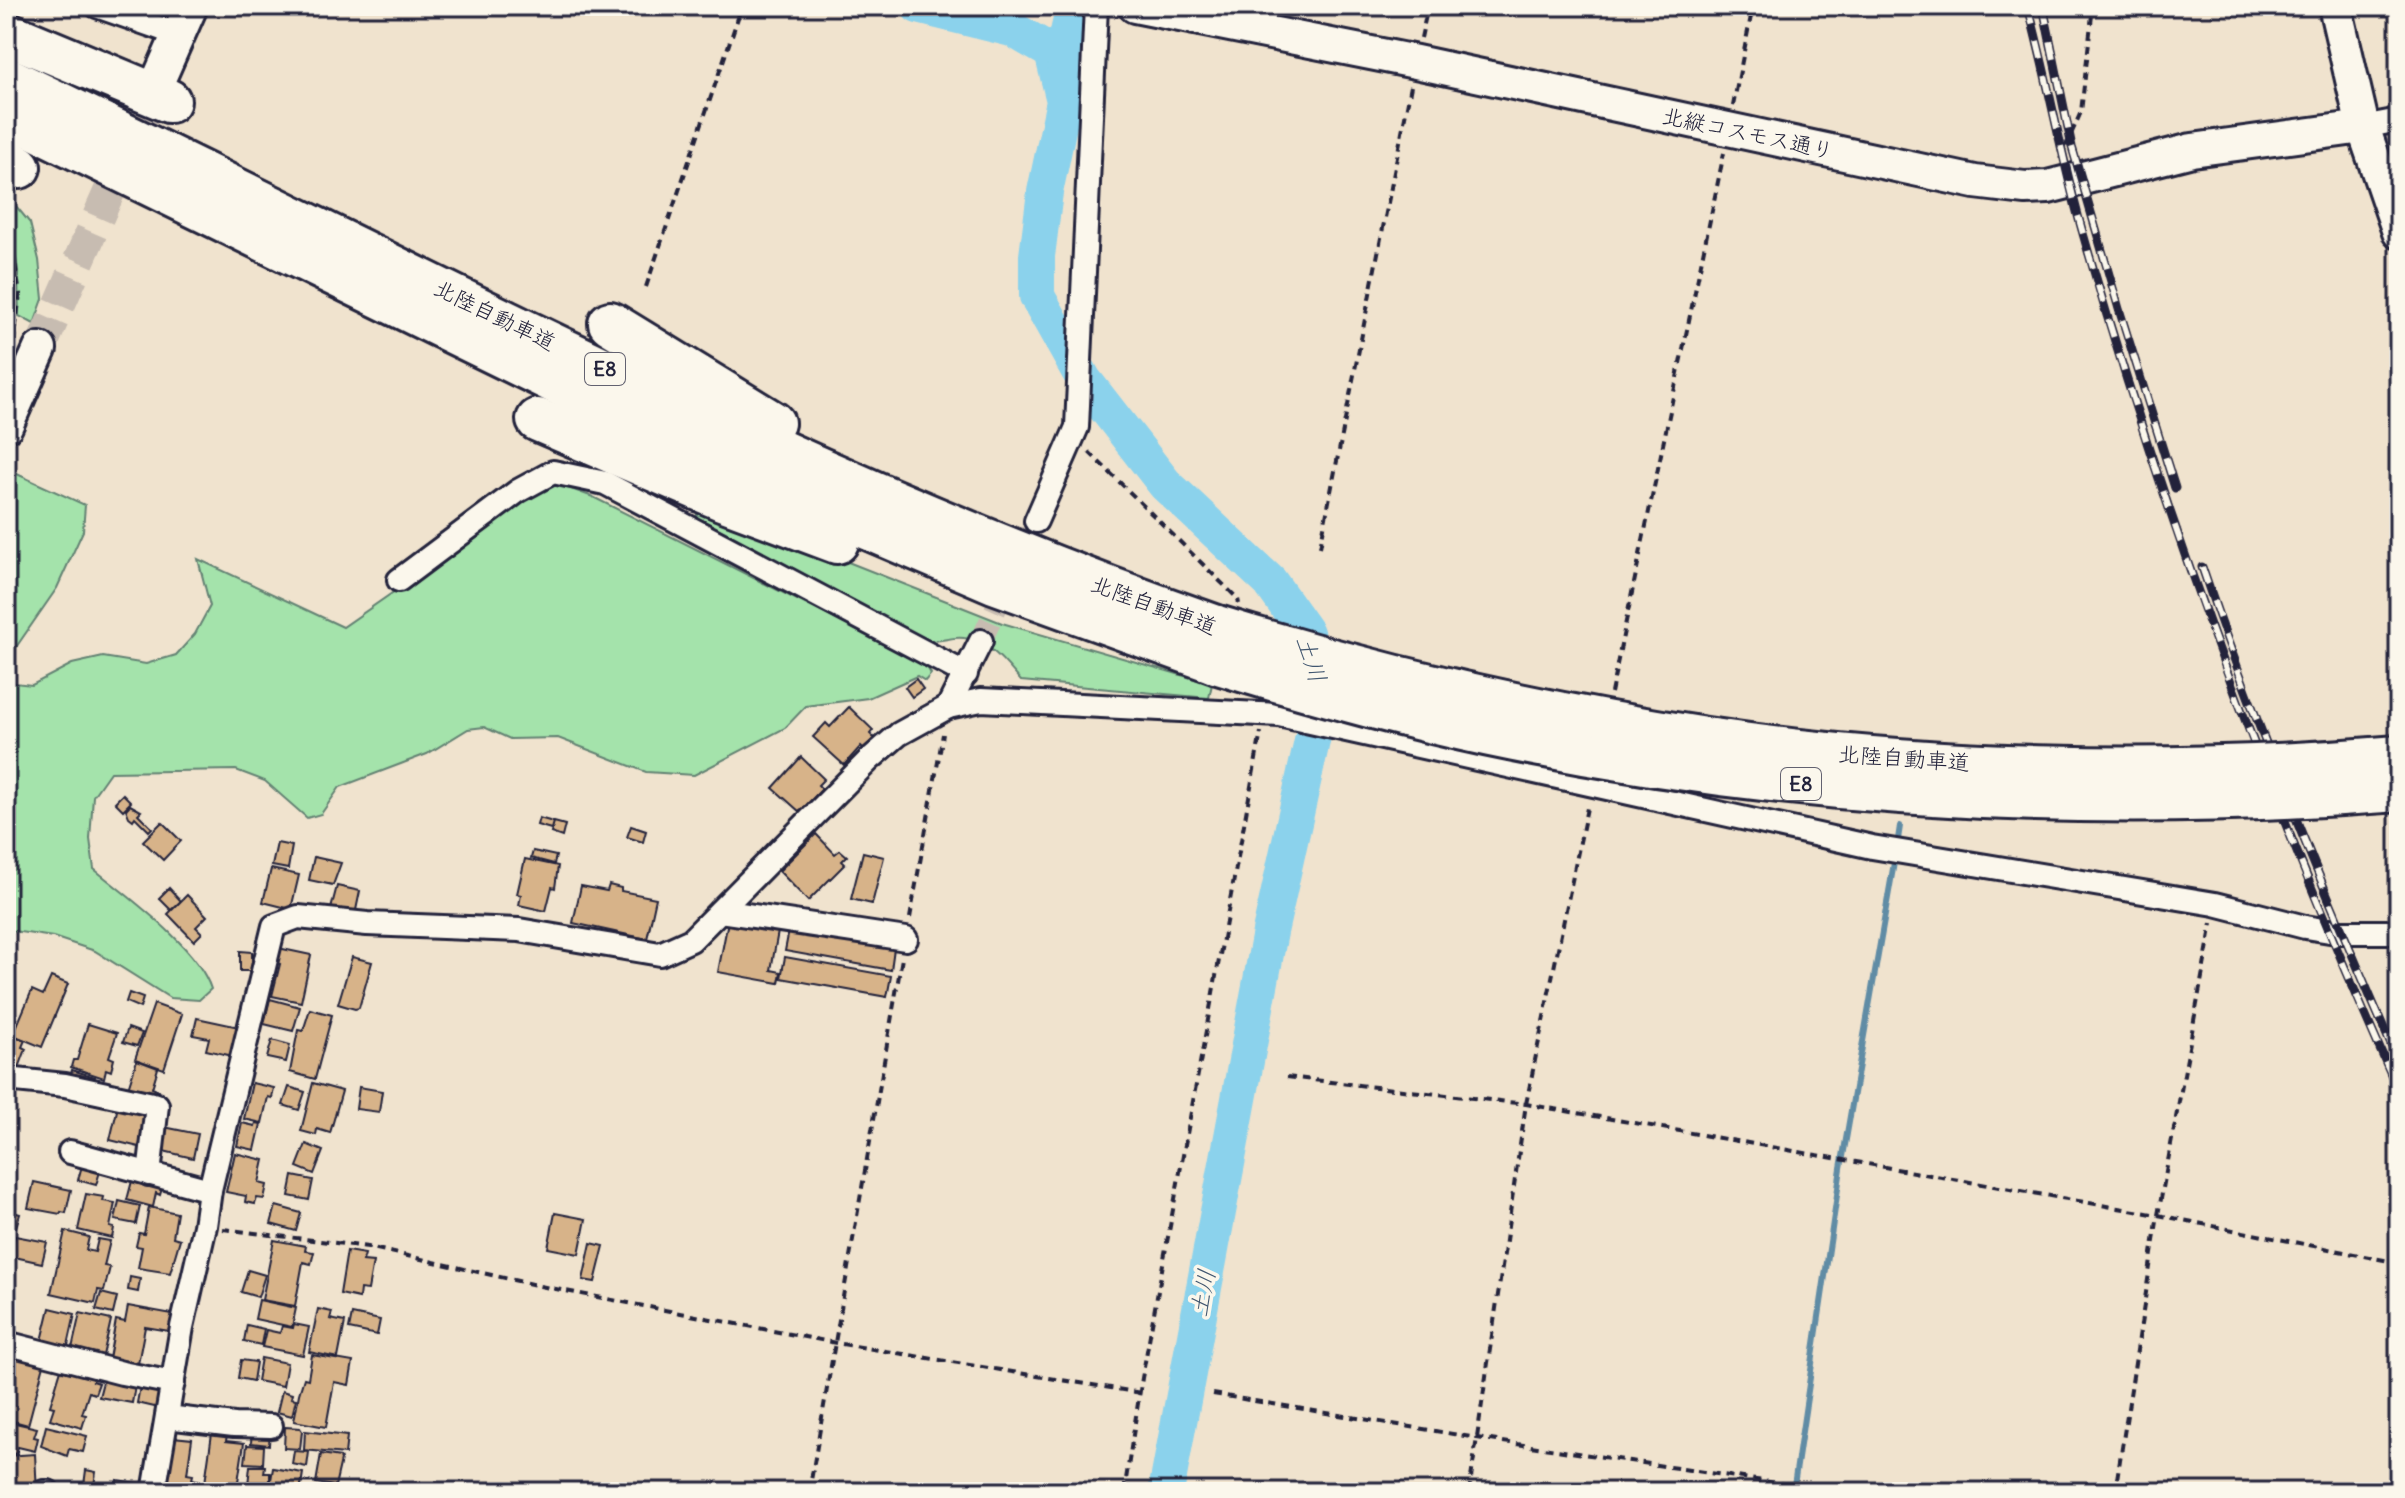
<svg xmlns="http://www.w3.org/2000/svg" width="2405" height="1498" font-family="Delius,'Klee One',sans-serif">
	<rect width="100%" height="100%" fill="#f0e3ce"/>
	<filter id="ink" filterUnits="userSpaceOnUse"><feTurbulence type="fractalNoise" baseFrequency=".0125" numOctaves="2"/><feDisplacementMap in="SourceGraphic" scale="16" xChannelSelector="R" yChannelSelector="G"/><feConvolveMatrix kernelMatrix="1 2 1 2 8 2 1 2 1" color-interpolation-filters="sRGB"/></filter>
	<g filter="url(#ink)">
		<g fill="#a4e3ab" stroke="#638273" stroke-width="2">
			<polygon points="6,194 30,223 39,260 43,299 34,324 19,316 18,270 12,235 6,223"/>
			<polygon points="6,469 85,505 83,531 57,588 12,653 6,668"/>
			<path d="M552 482 593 497 926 665 931 674 925 681 917 676 868 698 806 706 785 728 694 775 646 772 558 738 510 739 484 727 468 729 427 754 340 787 321 814 307 818 265 781 236 770 110 772 93 796 90 839 94 869C129 898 197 946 211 989L199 1000 170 998 95 951 53 937 6 930V682L32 685 72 664 103 657 146 664 176 655 195 634 210 606 198 559 343 627Z"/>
			<path d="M699 503 1002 623 1212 684 1209 698 1021 681C1006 664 989 640 964 638 946 636 941 645 919 638L696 520Z"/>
		</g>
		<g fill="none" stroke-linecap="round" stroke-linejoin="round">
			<g stroke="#618ca5" stroke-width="6">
				<polyline points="1897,846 1900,826"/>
				<polyline points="1793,1492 1841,1168 1895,857"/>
			</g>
			<g stroke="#8bd2ec" stroke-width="36">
				<polyline points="918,6 1012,29 1052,52 1064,101 1045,192 1037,256 1037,296 1084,380 1165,484 1270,582 1306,633 1323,691 1270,932 1166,1492"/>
				<polyline points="1065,80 1067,37 1074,6"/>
			</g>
		</g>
		<g fill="#d7b389" stroke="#22223b" stroke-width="2">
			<polygon points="916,679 923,689 912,697 905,687"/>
			<polygon points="849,707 873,730 870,734 874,738 864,749 861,746 844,765 813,737 826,723 830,727"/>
			<polygon points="801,757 824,779 818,785 822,789 800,812 773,788"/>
			<polygon points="123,794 131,802 123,810 115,802"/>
			<polygon points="130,805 141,811 138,814 152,828 149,831 135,817 133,820 129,817 126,809"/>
			<polygon points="539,818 553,822 551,829 537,825"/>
			<polygon points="162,822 181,841 163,860 143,841"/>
			<polygon points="554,822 565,825 562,837 551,833"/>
			<polygon points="631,826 646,831 643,842 627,837"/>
			<polygon points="816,834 835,854 840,850 847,856 842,861 845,864 808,901 779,871"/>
			<polygon points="277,843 292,846 288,869 272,866"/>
			<polygon points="533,851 556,856 554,864 531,858"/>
			<polygon points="863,852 884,857 872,904 851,899"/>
			<polygon points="314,857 341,863 333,885 309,880"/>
			<polygon points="525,859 558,866 555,888 552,887 546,911 519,905 521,895 517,894"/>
			<polygon points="271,869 299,875 291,909 263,902"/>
			<polygon points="609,885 621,888 621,891 656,898 647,939 573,923 581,886 607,891"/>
			<polygon points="337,886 360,891 355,915 331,909"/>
			<polygon points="169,888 181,901 171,910 159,898"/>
			<polygon points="187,895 207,916 196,927 202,933 194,941 168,914"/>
			<polygon points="729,916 779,926 771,970 781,972 779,983 718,972"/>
			<polygon points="789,930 894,948 891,970 785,951"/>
			<polygon points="278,948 311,955 301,1002 272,996 280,964 275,963"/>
			<polygon points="240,951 252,952 252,971 240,971"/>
			<polygon points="352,957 372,962 359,1008 355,1009 338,1004"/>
			<polygon points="785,957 891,976 887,997 781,978"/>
			<polygon points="51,977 68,984 42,1047 13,1035 32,990 43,995"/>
			<polygon points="129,993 143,998 140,1008 126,1002"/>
			<polygon points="270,999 300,1007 293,1031 264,1024"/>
			<polygon points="154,1004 182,1014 164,1069 135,1059"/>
			<polygon points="310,1009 332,1015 315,1079 290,1072 298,1030 303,1031"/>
			<polygon points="197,1018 239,1027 233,1056 206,1050 209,1038 193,1035"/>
			<polygon points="88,1024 117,1033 109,1057 114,1059 111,1071 106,1069 104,1078 71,1067 73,1060 77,1060"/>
			<polygon points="128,1028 142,1033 137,1046 123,1042"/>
			<polygon points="6,1033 25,1040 22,1047 26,1049 16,1076 6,1072"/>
			<polygon points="272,1040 290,1045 286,1062 267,1058"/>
			<polygon points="137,1060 158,1068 152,1088 159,1091 156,1097 128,1088"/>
			<polygon points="72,1070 95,1077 92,1086 70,1079"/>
			<polygon points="252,1083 274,1088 272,1098 268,1097 262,1123 244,1119"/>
			<polygon points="313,1083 342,1091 330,1133 317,1129 316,1135 301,1131"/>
			<polygon points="289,1087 305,1092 299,1110 283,1105"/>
			<polygon points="359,1087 382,1091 379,1112 356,1109"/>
			<polygon points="119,1102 153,1111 144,1125 139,1147 110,1140"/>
			<polygon points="242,1123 255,1126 256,1123 261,1124 255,1150 237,1146"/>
			<polygon points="164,1127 198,1134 193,1158 159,1150"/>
			<polygon points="306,1144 323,1151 314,1174 297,1167"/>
			<polygon points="235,1153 264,1160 259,1183 267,1185 264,1199 257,1198 255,1204 245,1202 246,1196 226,1192"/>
			<polygon points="83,1162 101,1168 96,1185 78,1180"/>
			<polygon points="293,1176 313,1180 309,1200 289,1196"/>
			<polygon points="133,1177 163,1185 160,1195 156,1193 153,1207 127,1200"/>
			<polygon points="34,1182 71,1190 66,1213 61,1212 60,1214 28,1208"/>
			<polygon points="86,1194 104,1197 103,1201 115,1203 110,1227 114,1228 112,1238 78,1230"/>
			<polygon points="119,1201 140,1206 136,1224 115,1220"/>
			<polygon points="276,1206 301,1213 296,1231 271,1224"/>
			<polygon points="149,1207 177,1213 173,1237 180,1239 170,1273 138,1268 142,1247 136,1246 139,1233 144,1234"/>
			<polygon points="6,1210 20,1214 16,1227 6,1224"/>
			<polygon points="555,1213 586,1219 579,1254 548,1248"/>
			<polygon points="65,1231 89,1237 86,1250 95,1252 98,1239 110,1241 104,1266 110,1267 104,1291 98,1290 95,1303 51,1293"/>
			<polygon points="15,1236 47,1242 42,1263 10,1256"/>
			<polygon points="274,1240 306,1246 305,1251 314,1252 311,1264 303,1262 295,1306 262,1300"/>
			<polygon points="591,1243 604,1246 595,1282 583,1280"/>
			<polygon points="347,1251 365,1254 363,1261 373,1262 368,1290 360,1289 359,1298 340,1294"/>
			<polygon points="248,1270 265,1275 258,1297 241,1292"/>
			<polygon points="130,1277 140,1279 138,1292 128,1290"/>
			<polygon points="101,1293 117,1297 113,1314 96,1310"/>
			<polygon points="259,1300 296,1308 292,1327 255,1319"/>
			<polygon points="128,1306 178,1315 175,1332 145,1327 137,1369 108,1364 116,1320 125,1322"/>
			<polygon points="50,1308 75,1314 67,1350 41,1345"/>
			<polygon points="318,1309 332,1312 330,1319 345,1322 338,1358 309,1352"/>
			<polygon points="80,1313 111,1320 102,1360 71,1353"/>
			<polygon points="352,1314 380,1320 377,1335 349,1329"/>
			<polygon points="294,1324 309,1327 303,1355 262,1347 266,1330 280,1333 282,1326 293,1328"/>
			<polygon points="247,1325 264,1329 261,1345 244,1341"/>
			<polygon points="12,1352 45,1361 28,1425 6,1419 6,1393 9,1381 6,1381 6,1373"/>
			<polygon points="312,1355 353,1362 349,1385 334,1382 326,1427 294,1421 299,1394 304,1378 308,1379"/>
			<polygon points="261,1358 287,1363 283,1386 257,1381"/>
			<polygon points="241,1360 256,1362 253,1381 238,1378"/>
			<polygon points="63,1363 96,1372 93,1381 99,1383 95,1394 89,1392 82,1414 86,1415 82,1428 50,1419 54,1407 50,1406"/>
			<polygon points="105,1374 136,1380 132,1403 99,1397"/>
			<polygon points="141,1381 162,1393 159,1408 137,1403"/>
			<polygon points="282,1391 292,1394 291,1398 296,1399 292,1416 277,1412"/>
			<polygon points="11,1422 37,1428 34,1437 38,1438 35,1451 18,1447 16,1454 6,1452"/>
			<polygon points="46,1426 87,1436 83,1452 69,1449 67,1456 41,1446"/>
			<polygon points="213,1426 228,1428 226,1441 244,1443 237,1488 205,1483"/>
			<polygon points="285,1427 300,1428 302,1431 300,1449 284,1448"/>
			<polygon points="252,1429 270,1430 269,1445 251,1443"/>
			<polygon points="305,1431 347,1436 345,1454 304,1450"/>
			<polygon points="173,1437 192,1439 187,1474 193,1475 192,1479 197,1480 195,1492 164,1492"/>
			<polygon points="247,1445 264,1446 263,1464 245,1463"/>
			<polygon points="294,1451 309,1452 307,1467 292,1464"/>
			<polygon points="35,1454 37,1492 6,1492 6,1456"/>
			<polygon points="321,1454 340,1457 341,1460 335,1486 316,1483"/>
			<polygon points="250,1466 265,1466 264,1473 270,1473 270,1486 248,1485"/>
			<polygon points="273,1468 303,1473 300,1492 269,1492"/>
			<polygon points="86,1470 96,1472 94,1486 84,1485"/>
			<polygon points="117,1480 144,1484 143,1492 116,1492"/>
		</g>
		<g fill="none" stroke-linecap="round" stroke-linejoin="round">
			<polyline stroke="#c7bcb1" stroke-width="22" stroke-dasharray="22 11" stroke-linecap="butt" points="981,641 1036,521"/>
			<polyline stroke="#c7bcb1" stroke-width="32" stroke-dasharray="32 16" stroke-linecap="butt" points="40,349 158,81"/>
			<g stroke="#22223b" stroke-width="28">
				<g id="street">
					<polyline points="97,6 177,34"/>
					<polyline points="2363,127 2399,120"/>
					<polyline points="1036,521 1077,427 1096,6"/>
					<polyline points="399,580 518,491 553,472 605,483 966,674"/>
					<polyline points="948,707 981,700 1279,715 1872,847 2215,904 2305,927 2336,932 2399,932"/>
					<polyline points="720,911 906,939"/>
					<polyline points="6,1079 65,1085 157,1105 149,1174"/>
					<polyline points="70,1152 210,1190"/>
					<polyline points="6,1343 122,1373 173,1383"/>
					<polyline points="167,1417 234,1425 271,1426"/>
					<polyline points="44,1492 48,1492"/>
					<polyline points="154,1492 182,1327 205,1226 210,1190 274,926 298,917 367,924 519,930 660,954 691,940 869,760 899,734 948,707 981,641"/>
				</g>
			</g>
			<g stroke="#22223b" stroke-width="38">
				<g id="secondary">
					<polyline points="1135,6 1416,62 1975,182 2025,188 2048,187 2192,150 2363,127"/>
					<polyline points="2335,6 2363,127 2399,232"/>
					<polyline points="158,81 191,6"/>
					<polyline points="6,426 40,349"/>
				</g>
			</g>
			<g stroke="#22223b" stroke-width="48">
				<g id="highway">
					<polyline points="6,33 169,101"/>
					<path d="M6 78C407 268 797 482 1217 627"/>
					<polyline points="6,114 604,406 837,515 994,582 1215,662"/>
					<polyline points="6,159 19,167"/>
					<polyline points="610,323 773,423"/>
					<polyline points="538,420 722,499 837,542"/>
				</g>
			</g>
			<g stroke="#22223b" stroke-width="4" stroke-dasharray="8 6" stroke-linecap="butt">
				<polyline points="1421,38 1428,6"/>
				<polyline points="1733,106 1753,6"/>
				<polyline points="2060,159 2081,112 2093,6"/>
				<polyline points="6,225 9,228 20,294 14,340"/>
				<polyline points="646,287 742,6"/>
				<polyline points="1089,452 1238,599 1239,604"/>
				<polyline points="1320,547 1411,86"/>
				<polyline points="1611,693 1724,153"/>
				<polyline points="910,918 943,734"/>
				<polyline points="1287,1077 1526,1104 2158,1215 2399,1263"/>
				<polyline points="223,1229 368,1247 540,1286 836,1343 1141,1393"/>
				<polyline points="1213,1394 1477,1438 1836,1492"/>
				<polyline points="809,1492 902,958"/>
				<polyline points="1124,1492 1142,1378 1261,732"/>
				<polyline points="1469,1492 1526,1104 1588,803"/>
				<polyline points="2115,1492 2158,1215 2212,923"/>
			</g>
			<use href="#street" stroke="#fbf7ec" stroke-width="22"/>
			<use href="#secondary" stroke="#fbf7ec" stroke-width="32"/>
			<use href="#highway" stroke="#fbf7ec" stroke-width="42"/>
			<g stroke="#22223b" stroke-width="9">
				<g id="rail">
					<path d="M2028 6C2048 80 2061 156 2082 230 2166 525 2274 812 2399 1092"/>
					<polyline points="2043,6 2072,147 2119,309 2175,488"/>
					<path d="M2202 567C2259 736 2328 900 2399 1063"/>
				</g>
			</g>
			<use href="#rail" stroke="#fbf7ec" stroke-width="6" stroke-dasharray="18" stroke-linecap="butt"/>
			<g stroke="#22223b" stroke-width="48" stroke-linecap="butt">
				<g id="highway-bridge">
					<path d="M1217 627C1377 676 1540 714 1706 739 1929 772 2174 776 2399 757"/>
					<path d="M1215 662C1314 692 1413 720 1514 740 1804 798 2104 813 2399 790"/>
				</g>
			</g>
			<use href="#highway-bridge" stroke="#fbf7ec" stroke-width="42"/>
		</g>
	</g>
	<g text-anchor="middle" stroke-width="7" stroke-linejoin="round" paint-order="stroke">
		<g fill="#fbf7ec" stroke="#636270" stroke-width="2">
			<rect x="585" y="353" width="40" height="32" rx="6"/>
			<rect x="1781" y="768" width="40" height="32" rx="6"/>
		</g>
		<g font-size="20" font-weight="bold" fill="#22223b">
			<text x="605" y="376">E8</text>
			<text x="1801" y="791">E8</text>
		</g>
		<g font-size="22" fill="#22223b" stroke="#fbf7ec">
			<text transform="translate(1748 133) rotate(12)" y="8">北縦コスモス通り</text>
			<text transform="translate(495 315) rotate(26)" y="8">北陸自動車道</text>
			<text transform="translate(1154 605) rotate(20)" y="8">北陸自動車道</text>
			<text transform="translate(1904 758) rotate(4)" y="8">北陸自動車道</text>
		</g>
		<g font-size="24" font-style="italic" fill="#425770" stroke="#fbf7ec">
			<text transform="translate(1311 659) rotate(72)" y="8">土川</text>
			<text transform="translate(1203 1293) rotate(-79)" y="8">土川</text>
		</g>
	</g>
	<rect width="2405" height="1498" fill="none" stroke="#fbf7ec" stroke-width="32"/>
	<rect x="16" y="16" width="2373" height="1466" fill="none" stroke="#22223b" stroke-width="3" filter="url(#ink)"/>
</svg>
